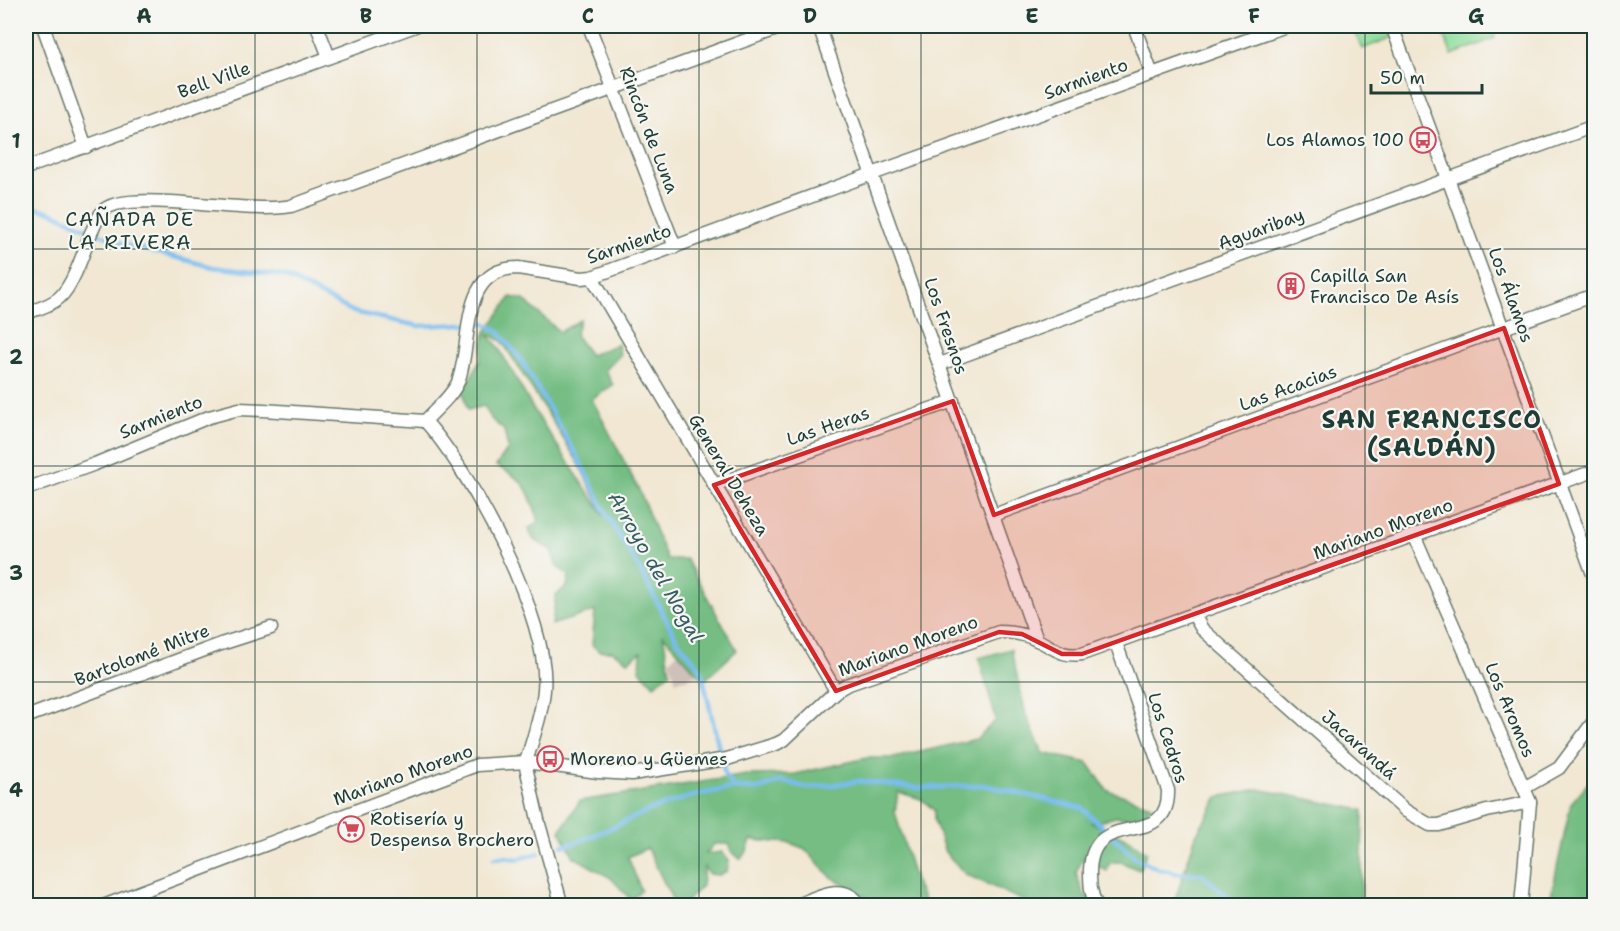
<svg xmlns="http://www.w3.org/2000/svg" width="1620" height="931" font-family="'Shantell Sans',sans-serif">
	<rect width="100%" height="100%" fill="#f6f6f2"/>
	<filter id="ink" filterUnits="userSpaceOnUse"><feTurbulence type="fractalNoise" baseFrequency=".0167" numOctaves="2"/><feDisplacementMap in="SourceGraphic" scale="12" xChannelSelector="R" yChannelSelector="G"/><feConvolveMatrix kernelMatrix="1 2 1 2 8 2 1 2 1" color-interpolation-filters="sRGB"/></filter>
	<filter id="wash" filterUnits="userSpaceOnUse"><feTurbulence type="fractalNoise" baseFrequency=".008" numOctaves="4" result="noise"/><feDisplacementMap in="SourceGraphic" scale="24" xChannelSelector="R" yChannelSelector="G"/><feGaussianBlur stdDeviation="1.35" result="paint"/><feColorMatrix in="noise" values="0 0 0 0 0 0 0 0 0 0 0 0 0 0 0 0 0 1.4 0 .05"/><feComposite in="paint" operator="in"/></filter>
	<g filter="url(#wash)">
		<rect width="100%" height="100%" fill="#f1e7d2"/>
		<polygon fill="#cfc0ba" points="683,648 689,657 696,676 676,681 669,661"/>
		<g fill="#91de9b" stroke="#588e68" stroke-width="1.5">
			<polygon points="1353,26 1389,26 1393,37 1362,49"/>
			<polygon points="1440,26 1490,26 1495,38 1452,55"/>
		</g>
		<g fill="#74bd83" stroke="#4a7d5c" stroke-width="1.5" fill-rule="evenodd">
			<path d="M511 297 524 300 560 332 580 320 575 335 590 355 618 344 620 355 605 370 613 385 592 399 640 492 667 559H686L737 650 704 681 663 635 670 673 654 685 640 670 641 652 628 661 612 651H599L592 645 595 611 552 625 556 595 567 586 569 575 557 567 551 550 534 540 528 529 539 522C528 490 528 481 496 466L508 449 504 430 492 420 484 406 468 410 463 390 480 361 485 333ZM487 334 502 341 578 462 604 516 535 412 497 345Z"/>
			<polygon points="1011,649 1026,715 1043,753 1088,763 1107,790 1151,805 1143,820 1116,817 1092,823 1128,839 1147,852 1139,870 1121,862 1110,862 1107,871 1083,858 1076,873 1084,895 1116,906 1032,905 965,874 945,852 934,820 934,810 921,799 898,792 895,812 915,881 926,905 879,905 831,877 805,849 790,843 751,840 747,851 740,859 731,851 729,844 714,844 706,854 722,852 729,861 727,871 720,875 709,874 704,867 702,886 683,905 675,905 647,848 628,857 641,890 631,900 611,878 574,857 560,831 580,801 746,775 795,774 867,758 894,758 976,739 996,720 979,658"/>
			<polygon points="1594,776 1594,905 1549,905 1571,803"/>
			<polygon points="1258,789 1363,810 1361,905 1166,905 1175,900 1196,835 1218,797"/>
		</g>
		<g fill="none" stroke-linecap="round" stroke-linejoin="round">
			<g stroke="#79bdf0" stroke-width="4.5">
				<polyline points="26,205 51,212 120,243 213,267 284,276 354,312 419,326 484,323 497,330 522,361 578,458 607,515 638,566 677,640 701,669 725,775 734,788 759,789 782,781 808,788 860,781 919,788 984,785 1082,808 1137,859 1159,869 1176,873 1201,874 1239,906"/>
				<path d="M562 846C595 838 621 822 653 809 678 799 707 792 734 788"/>
				<polyline points="494,858 504,857 518,859 539,853"/>
			</g>
		</g>
	</g>
	<g filter="url(#ink)">
		<g fill="none" stroke-linecap="round" stroke-linejoin="round">
			<g stroke="#68786b" stroke-width="15">
				<g id="street">
					<polyline points="43,26 86,147"/>
					<polyline points="317,26 329,57"/>
					<polyline points="589,26 675,247"/>
					<polyline points="819,26 1037,640"/>
					<polyline points="1134,26 1152,74"/>
					<polyline points="1392,26 1594,577"/>
					<polyline points="26,168 415,26"/>
					<polyline points="592,277 836,691"/>
					<path d="M26 313C37 309 50 306 59 298 73 286 84 251 91 233 95 225 98 215 105 209 131 189 249 215 291 206L785 26"/>
					<polyline points="940,364 1594,126"/>
					<path d="M425 421C436 409 452 396 458 382 473 343 458 268 518 268L581 278 592 277 872 174 1286 26"/>
					<path d="M425 421C471 471 551 621 544 690 542 714 533 738 526 762V767L539 824 562 906"/>
					<polyline points="714,485 953,401"/>
					<polyline points="26,489 95,464 209,417 239,409 263,410 425,421"/>
					<polyline points="994,515 1594,295"/>
					<polyline points="1415,537 1530,802 1521,906"/>
					<polyline points="1194,615 1202,629 1406,811 1430,825 1439,825 1487,811 1530,802"/>
					<polyline points="26,717 221,644 271,628"/>
					<polyline points="1524,788 1559,768 1594,721"/>
					<path d="M103 906 477 765 526 762 598 772 632 774 727 759 776 744 784 740 836 691 846 685 999 632C1013 632 1025 634 1037 640 1055 648 1061 657 1082 654L1594 471"/>
					<path d="M795 906C817 897 844 880 861 906"/>
					<path d="M1097 906C1090 893 1090 883 1090 870 1093 804 1170 853 1168 790L1116 643"/>
				</g>
			</g>
			<use href="#street" stroke="#fff" stroke-width="12"/>
		</g>
	</g>
	<path fill="#d62828" fill-opacity="0.2" stroke="#d62828" stroke-width="4.5" stroke-linejoin="round" d="M1504 328 1559 484 1082 654H1062L1022 634 999 632 836 691 714 485 953 401 994 515Z"/>
	<path fill="none" stroke="#1f3d34" stroke-width="1.5" stroke-opacity="0.55" d="M255 26V906M477 26V906M699 26V906M921 26V906M1143 26V906M1365 26V906M26 249H1594M26 466H1594M26 682H1594"/>
	<defs>
		<g id="bus-ring" transform="scale(1.35)"><circle r="9.5" fill="#f6f6f2" stroke="#d1495b" stroke-width="1.5"/><path d="M-5-6H5V4H4V6H2V4H-2V6H-4V4H-5ZM-3.5-4V0h7V-4ZM-3.5 1.2v1.5H-2V1.2ZM2 1.2v1.5H3.5V1.2Z" fill="#d1495b"/></g>
		<g id="building-ring" transform="scale(1.35)"><circle r="9.5" fill="#f6f6f2" stroke="#d1495b" stroke-width="1.5"/><path d="M-4-6H4V6H1V3H-1V6H-4ZM-2.5-4.3h1.7v1.8h-1.7ZM.8-4.3h1.7v1.8H.8ZM-2.5-1h1.7V.8h-1.7ZM.8-1h1.7V.8H.8Z" fill="#d1495b"/></g>
		<g id="supermarket-ring" transform="scale(1.35)"><circle r="9.5" fill="#f6f6f2" stroke="#d1495b" stroke-width="1.5"/><path d="M-6-5.5h2.5l.6 2H6L4.5 2H-2.5L-4.4-4H-6ZM-1.5 3.2a1.3 1.3 0 1 0 .1 0ZM3 3.2a1.3 1.3 0 1 0 .1 0Z" fill="#d1495b"/></g>
	</defs>
	<g fill-rule="evenodd">
		<use href="#bus-ring" x="1423" y="140"/>
		<use href="#building-ring" x="1291" y="286"/>
		<use href="#bus-ring" x="550" y="759"/>
		<use href="#supermarket-ring" x="351" y="829"/>
	</g>
	<g text-anchor="middle" stroke-width="4.5" stroke-linejoin="round" paint-order="stroke">
		<g font-size="18" fill="#1f3d34" stroke="#f6f6f2">
			<text transform="translate(1086 79) rotate(-20)" y="6">Sarmiento</text>
			<text transform="translate(214 80) rotate(-20)" y="6">Bell Ville</text>
			<text transform="translate(649 130) rotate(69)" y="6">Rincón de Luna</text>
			<text transform="translate(1261 229) rotate(-20)" y="6">Aguaribay</text>
			<text transform="translate(629 244) rotate(-19)" y="6">Sarmiento</text>
			<text transform="translate(1511 295) rotate(70)" y="6">Los Álamos</text>
			<text transform="translate(946 326) rotate(71)" y="6">Los Fresnos</text>
			<text transform="translate(1288 388) rotate(-20)" y="6">Las Acacias</text>
			<text transform="translate(161 417) rotate(-22)" y="6">Sarmiento</text>
			<text transform="translate(828 426) rotate(-19)" y="6">Las Heras</text>
			<text transform="translate(729 475) rotate(59)" y="6">General Deheza</text>
			<text transform="translate(1383 529) rotate(-20)" y="6">Mariano Moreno</text>
			<text transform="translate(908 646) rotate(-20)" y="6">Mariano Moreno</text>
			<text transform="translate(142 655) rotate(-21)" y="6">Bartolomé Mitre</text>
			<text transform="translate(1510 710) rotate(67)" y="6">Los Aromos</text>
			<text transform="translate(1168 738) rotate(72)" y="6">Los Cedros</text>
			<text transform="translate(1359 745) rotate(42)" y="6">Jacarandá</text>
			<text transform="translate(403 775) rotate(-20)" y="6">Mariano Moreno</text>
		</g>
		<g font-size="18" fill="#1f3d34" stroke="#f6f6f2" text-anchor="start">
			<text x="1404" y="146" text-anchor="end">Los Alamos 100</text>
			<text x="1310" y="282">Capilla San<tspan x="1310" dy="21">Francisco De Asís</tspan></text>
			<text x="570" y="765">Moreno y Güemes</text>
			<text x="370" y="825">Rotisería y<tspan x="370" dy="21">Despensa Brochero</tspan></text>
		</g>
		<g font-size="20" letter-spacing="1.5" fill="#1f3d34" stroke="#f6f6f2">
			<text x="130" y="226">CAÑADA DE<tspan x="130" dy="23">LA RIVERA</tspan></text>
		</g>
		<g font-size="20" font-style="italic" fill="#365d63" stroke="#f6f6f2">
			<text transform="translate(656 567) rotate(60)" y="7">Arroyo del Nogal</text>
		</g>
		<g font-size="24" font-weight="bold" letter-spacing="1.5" fill="#1f3d34" stroke="#f6f6f2">
			<text x="1432" y="428">SAN FRANCISCO<tspan x="1432" dy="28">(SALDÁN)</tspan></text>
		</g>
	</g>
	<rect width="1620" height="931" fill="none" stroke="#f6f6f2" stroke-width="66"/>
	<path d="M1371 84v9h111v-9" fill="none" stroke="#1f3d34" stroke-width="3"/>
	<text x="1380" y="84" font-size="18" fill="#1f3d34" stroke="#f6f6f2" stroke-width="4.5" paint-order="stroke">50 m</text>
	<rect x="33" y="33" width="1554" height="865" fill="none" stroke="#1f3d34" stroke-width="2"/>
	<g font-size="20" text-anchor="middle" font-weight="bold" fill="#1f3d34">
		<text x="144" y="23">A</text>
		<text x="366" y="23">B</text>
		<text x="588" y="23">C</text>
		<text x="810" y="23">D</text>
		<text x="1032" y="23">E</text>
		<text x="1254" y="23">F</text>
		<text x="1476" y="23">G</text>
		<text x="16" y="148">1</text>
		<text x="16" y="364">2</text>
		<text x="16" y="580">3</text>
		<text x="16" y="797">4</text>
	</g>
</svg>
